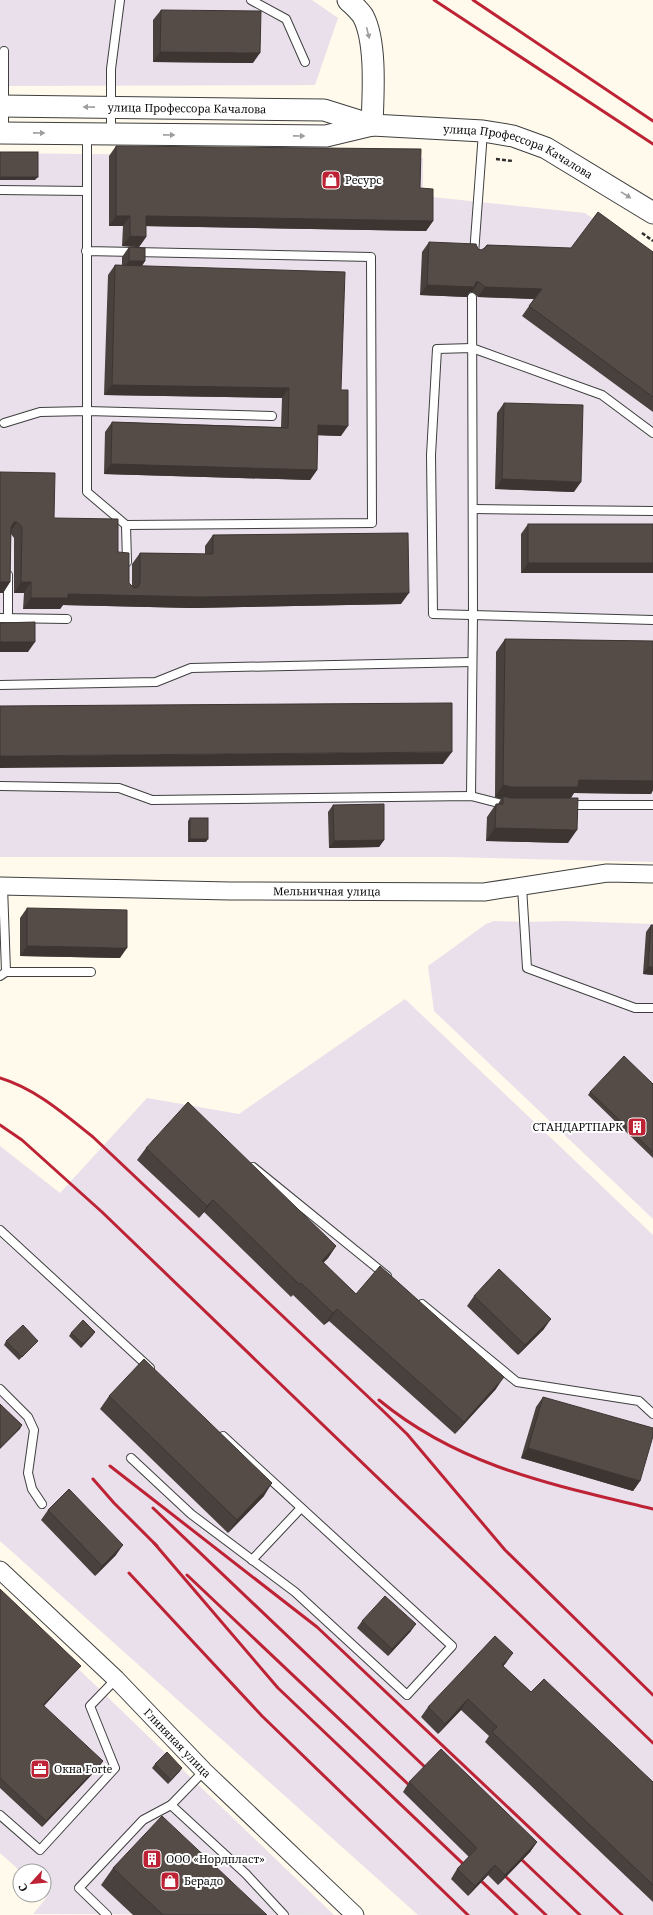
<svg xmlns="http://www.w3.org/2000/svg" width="653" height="1915" font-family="'Noto Serif',serif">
	<rect width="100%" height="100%" fill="#fffaeb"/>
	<g fill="#e9e0eb">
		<polygon points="0,0 312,0 338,18 315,85 0,86"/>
		<polygon points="0,153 423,158 423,196 585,213 653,262 653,862 452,857 0,857"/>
		<polygon points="494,921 524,922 566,921 653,924 653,1219 434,1011 428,966 486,924"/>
		<polygon points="405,999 653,1235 653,1915 418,1915 0,1541 0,1146 60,1193 147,1098 239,1114"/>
		<polygon points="0,1593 211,1797 334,1915 33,1914 47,1897 44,1893 44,1871 20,1871 0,1853"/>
	</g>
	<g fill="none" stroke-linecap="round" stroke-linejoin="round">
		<g stroke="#3f3f3f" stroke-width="10">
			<g id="service">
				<polyline points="251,0 286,19 305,62"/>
				<polyline points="4,51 4,132"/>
				<polyline points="111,133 111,69 120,0"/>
				<polyline points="0,190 86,191"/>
				<polyline points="86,251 371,257 372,523 126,525 87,492 87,134"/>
				<polyline points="474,254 483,132"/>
				<polyline points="4,423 40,412 87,411 272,416"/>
				<polyline points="653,433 602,395 472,348 437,349 431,455 433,614 653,620"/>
				<polyline points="473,509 653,511"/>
				<polyline points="126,525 127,562"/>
				<polyline points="0,618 67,619"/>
				<polyline points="8,618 8,575"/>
				<polyline points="0,685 156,682 191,668 472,662"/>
				<polyline points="0,786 119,788 152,800 471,796 506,805"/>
				<polyline points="471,796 473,614 472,297"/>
				<polyline points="567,805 653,805"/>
				<polyline points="522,887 527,968 635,1008 653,1008"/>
				<polyline points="6,972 91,972"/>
				<polyline points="0,976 6,972 3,886"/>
				<polyline points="253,1167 387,1276"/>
				<polyline points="0,1230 150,1368"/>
				<polyline points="422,1304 517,1382 639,1401 653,1414"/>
				<polyline points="0,1389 28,1417 34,1430 28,1473 32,1489 42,1504"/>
				<polyline points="131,1458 191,1514 295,1592 407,1695 452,1646 223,1436"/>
				<polyline points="252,1560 301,1508"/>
				<polyline points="171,1805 204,1771"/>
				<polyline points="0,1815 40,1850 115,1768 90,1706 116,1679"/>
				<polyline points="107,1915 79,1888 143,1820 171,1805 246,1874 284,1915"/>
			</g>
		</g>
		<g stroke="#3f3f3f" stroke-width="19">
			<g id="minor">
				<path id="s1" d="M0 886 230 891 484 892 607 873 653 874"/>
				<path id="s2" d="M0 1570 116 1679 204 1771 355 1915"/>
			</g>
		</g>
		<g stroke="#3f3f3f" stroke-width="23">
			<g id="tertiary">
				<path d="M348 0C353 5 359 10 363 16 377 42 373 96 372 125"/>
				<path id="s3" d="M0 106 324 110 372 125 483 131 513 136 546 148 653 213"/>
				<polyline points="0,133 326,136 372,125"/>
			</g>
		</g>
		<g stroke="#2e2e2e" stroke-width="2.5" stroke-dasharray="4 2" stroke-linecap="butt">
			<polyline points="496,159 513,161"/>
			<polyline points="642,233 653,241"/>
		</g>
		<use href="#service" stroke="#fff" stroke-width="8"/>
		<use href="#minor" stroke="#fff" stroke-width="17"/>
		<use href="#tertiary" stroke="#fff" stroke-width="21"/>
		<g stroke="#bd2334" stroke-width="3">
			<polyline points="434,0 653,144"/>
			<polyline points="473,0 653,121"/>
			<path d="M0 1078C36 1089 64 1114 93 1137L380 1408 407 1434 505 1550 653 1695"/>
			<polyline points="0,1125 22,1140 102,1212 653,1743"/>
			<path d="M379 1400C460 1467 554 1485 653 1509"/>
			<polyline points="110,1466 317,1627 622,1915"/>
			<polyline points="93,1479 114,1503 157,1546"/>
			<polyline points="153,1508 426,1768"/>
			<polyline points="154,1543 278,1688 517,1915"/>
			<polyline points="129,1573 262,1716 468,1915"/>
			<polyline points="187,1575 409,1785"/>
			<polyline points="522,1860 580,1915"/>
			<polyline points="506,1877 546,1915"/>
		</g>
	</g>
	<g fill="#49413e">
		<polygon points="161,10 253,63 153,62 153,20"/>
		<polygon points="116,146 420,188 433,221 426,231 146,226 146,237 139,247 122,246 123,226 109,226 109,156"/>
		<polygon points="429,242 478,249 481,250 483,249 487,245 653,252 653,412 522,316 534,299 478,297 472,292 470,292 467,297 420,295 422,252"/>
		<polygon points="129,247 145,261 142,266 341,390 341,436 317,435 317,470 310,480 104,474 105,432 112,422 281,427 282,398 104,395 108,275 115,265 122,265 122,257"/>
		<polygon points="504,403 574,492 495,489 497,413"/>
		<polygon points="0,472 54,518 118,552 129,583 132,586 132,564 140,553 205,554 205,546 213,535 401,604 192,608 63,605 60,609 23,609 24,593 14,593 14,538 11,534 10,582 3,593"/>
		<polygon points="528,524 653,524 653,573 521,573 521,534"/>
		<polygon points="505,639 653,641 653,790 651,794 574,793 571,798 568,843 486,841 487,817 496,804 498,804 501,799 495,797 496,652"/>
		<polygon points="333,805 384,840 379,847 329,848 328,812"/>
		<polygon points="190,818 206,842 188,842 188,821"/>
		<polygon points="27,908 120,958 20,956 20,918"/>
		<polygon points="651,925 653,925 653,975 643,974 646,932"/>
		<polygon points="653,1084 653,1158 588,1095 590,1092"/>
		<polygon points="146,1148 336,1246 328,1258 323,1263 356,1294 496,1389 455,1434 329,1321 324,1325 293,1295 291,1297 204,1212 199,1218 137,1160"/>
		<polygon points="474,1296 544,1329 518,1355 467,1306"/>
		<polygon points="95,1332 81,1348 69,1336 71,1333"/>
		<polygon points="6,1341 35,1344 19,1360 4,1345"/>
		<polygon points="109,1396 264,1496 228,1533 100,1409"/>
		<polygon points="543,1397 640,1481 633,1491 521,1458 536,1407"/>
		<polygon points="48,1510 116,1555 95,1576 41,1520"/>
		<polygon points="0,1589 76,1671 44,1706 99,1767 42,1827 0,1788"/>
		<polygon points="362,1621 411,1631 388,1656 357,1628"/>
		<polygon points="506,1663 503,1666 531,1692 653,1782 653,1902 485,1742 489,1736 461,1710 438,1734 421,1717 428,1707"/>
		<polygon points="155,1764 180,1771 168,1784 152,1768"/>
		<polygon points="409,1782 537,1842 530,1852 498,1885 488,1875 468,1896 451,1879 457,1869 469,1857 403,1792"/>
		<polygon points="113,1868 267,1915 133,1915 101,1885"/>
	</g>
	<g fill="#3c3532">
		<polygon points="160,52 260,53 253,63 153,62"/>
		<polygon points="0,177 38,177 35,180 0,180"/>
		<polygon points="116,216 130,216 123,226 109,226"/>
		<polygon points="146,216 433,221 426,231 139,226"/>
		<polygon points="130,236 146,237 139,247 122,246"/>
		<polygon points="129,261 145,261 138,271 122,271"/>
		<polygon points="476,282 479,282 472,292 470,292 467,297 420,295 427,285"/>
		<polygon points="485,287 542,289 535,299 478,297"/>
		<polygon points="112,385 289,388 282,398 104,395"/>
		<polygon points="318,425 348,426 341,436 311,435"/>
		<polygon points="111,464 317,470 310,480 104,474"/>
		<polygon points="502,479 581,482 574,492 495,489"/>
		<polygon points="14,522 17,522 9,533 6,533"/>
		<polygon points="528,563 653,563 653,573 521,573"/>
		<polygon points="0,582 10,582 3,593 0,593"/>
		<polygon points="21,582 31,582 24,593 14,593"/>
		<polygon points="409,593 401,604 192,608 63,605 60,609 23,609 31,598 68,594"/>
		<polygon points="0,642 35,642 28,652 0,652"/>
		<polygon points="452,752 443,764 0,768 0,756"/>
		<polygon points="653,778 653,790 651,794 574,793 569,800 503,800 503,796 501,799 495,797 503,785 579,780"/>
		<polygon points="495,828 577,830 568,843 486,841"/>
		<polygon points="190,839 208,839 206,842 188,842"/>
		<polygon points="384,840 379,847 329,848 334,841"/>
		<polygon points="27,946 127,948 120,958 20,956"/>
		<polygon points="648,967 653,967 653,975 643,974"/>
		<polygon points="213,1200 204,1212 199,1218 207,1206"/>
		<polygon points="336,1246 328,1258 313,1273 322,1261"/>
		<polygon points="337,1309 329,1321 324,1325 333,1313"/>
		<polygon points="551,1319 544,1329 518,1355 525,1345"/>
		<polygon points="95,1332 93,1335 81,1348 83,1344"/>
		<polygon points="504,1377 496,1389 455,1434 464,1422"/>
		<polygon points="22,1425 20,1429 0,1449 0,1448"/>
		<polygon points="528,1448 640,1481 633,1491 521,1458"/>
		<polygon points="272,1483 264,1496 228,1533 237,1520"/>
		<polygon points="123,1545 116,1555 95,1576 102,1566"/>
		<polygon points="416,1624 411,1631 388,1656 392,1649"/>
		<polygon points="513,1653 506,1663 495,1675 502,1665"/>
		<polygon points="81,1666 76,1671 39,1711 43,1705"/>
		<polygon points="468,1699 461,1710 438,1734 445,1724"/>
		<polygon points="103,1761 99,1767 42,1827 46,1821"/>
		<polygon points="182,1768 180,1771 168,1784 171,1780"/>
		<polygon points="537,1842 530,1852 498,1885 505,1875"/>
		<polygon points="495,1865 488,1875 468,1896 475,1886"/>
	</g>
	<g fill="#554c48" stroke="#3c3532">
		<polygon points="161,10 261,11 260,53 160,52"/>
		<polygon points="116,146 421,149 420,188 433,189 433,221 146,216 146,237 130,236 130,216 116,216"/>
		<rect x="0" y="152" width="38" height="25"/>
		<polygon points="598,212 653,252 653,397 529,306 542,289 485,287 479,282 476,282 474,287 427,285 429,242 476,244 478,249 481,250 485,248 487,245 571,248"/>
		<polygon points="129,247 145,248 145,261 129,261"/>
		<polygon points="115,265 345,272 341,390 348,390 348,426 318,425 317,470 111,464 112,422 288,428 289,388 112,385"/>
		<polygon points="504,403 583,405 581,482 502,479"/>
		<polygon points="0,472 55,473 54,518 118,519 118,552 129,553 129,583 134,588 138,587 140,582 140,553 213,554 213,535 408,533 409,593 200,597 68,594 68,598 31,598 31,582 21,582 22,527 17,522 14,522 11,527 10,582 0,582"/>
		<rect x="528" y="524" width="125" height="39"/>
		<polygon points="35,622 35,642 0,642 0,623"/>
		<polygon points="505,639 653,641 653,781 579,780 578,787 511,787 503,785"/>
		<polygon points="452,703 452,752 0,756 0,706"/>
		<polygon points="503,796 510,798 578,798 577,830 495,828 496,804 503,804"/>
		<polygon points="384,804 384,840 334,841 333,805"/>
		<rect x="190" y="818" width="18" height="21"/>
		<polygon points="27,908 127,910 127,948 27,946"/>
		<polygon points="651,925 653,925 653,967 648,967"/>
		<polygon points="624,1056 653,1084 653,1152 590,1092"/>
		<polygon points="188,1102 336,1246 322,1261 356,1294 380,1266 504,1377 464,1422 337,1309 333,1313 301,1283 300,1285 213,1200 207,1206 146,1148"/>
		<polygon points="499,1269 551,1319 525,1345 474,1296"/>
		<polygon points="83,1320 95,1332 83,1344 71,1333"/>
		<polygon points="23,1325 38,1341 22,1357 6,1341"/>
		<polygon points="144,1359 272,1483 237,1520 109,1396"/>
		<polygon points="543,1397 653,1428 653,1436 640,1481 528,1448"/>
		<polygon points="0,1404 22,1425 0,1448"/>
		<polygon points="69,1489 123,1545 102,1566 48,1510"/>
		<polygon points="0,1589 81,1666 43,1705 103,1761 46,1821 0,1778"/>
		<polygon points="385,1596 416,1624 392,1649 362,1621"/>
		<polygon points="495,1636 513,1653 502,1665 531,1692 544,1679 653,1782 653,1885 492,1732 497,1727 468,1699 445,1724 428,1707"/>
		<polygon points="441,1749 537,1842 505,1875 495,1865 475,1886 457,1869 477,1848 409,1782"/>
		<polygon points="167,1752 182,1768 171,1780 155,1764"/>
		<polygon points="162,1816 267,1915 163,1915 113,1868"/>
	</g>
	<defs><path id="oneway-solid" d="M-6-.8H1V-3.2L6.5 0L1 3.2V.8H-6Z"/></defs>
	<g fill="#9e9e9e">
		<use href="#oneway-solid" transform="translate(368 33) rotate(76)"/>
		<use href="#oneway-solid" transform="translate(89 107) rotate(-179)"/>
		<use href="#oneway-solid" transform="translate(39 133) rotate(1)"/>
		<use href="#oneway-solid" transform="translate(169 135) rotate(1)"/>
		<use href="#oneway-solid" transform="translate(299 136) rotate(1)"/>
		<use href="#oneway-solid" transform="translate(626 195) rotate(32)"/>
	</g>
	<defs>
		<g id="shop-square" transform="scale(1)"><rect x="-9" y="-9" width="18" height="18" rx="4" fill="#bd2334" stroke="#fff"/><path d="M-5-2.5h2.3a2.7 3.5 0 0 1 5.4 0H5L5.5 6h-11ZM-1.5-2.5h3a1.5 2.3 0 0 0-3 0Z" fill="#fff"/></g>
		<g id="building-square" transform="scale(1)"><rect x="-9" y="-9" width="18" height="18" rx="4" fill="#bd2334" stroke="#fff"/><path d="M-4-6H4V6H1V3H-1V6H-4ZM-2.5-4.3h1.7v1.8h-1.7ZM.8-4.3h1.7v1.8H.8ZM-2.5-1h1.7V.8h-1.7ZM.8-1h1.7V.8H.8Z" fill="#fff"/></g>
		<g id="office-square" transform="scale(1)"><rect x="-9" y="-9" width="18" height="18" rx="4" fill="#bd2334" stroke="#fff"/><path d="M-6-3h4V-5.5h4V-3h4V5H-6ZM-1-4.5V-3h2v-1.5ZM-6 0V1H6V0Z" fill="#fff"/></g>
	</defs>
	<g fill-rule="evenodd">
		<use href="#shop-square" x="331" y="180"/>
		<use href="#building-square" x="637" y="1127"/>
		<use href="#office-square" x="40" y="1769"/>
		<use href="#building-square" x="152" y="1859"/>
		<use href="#shop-square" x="170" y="1881"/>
	</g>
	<g text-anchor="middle" stroke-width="4" stroke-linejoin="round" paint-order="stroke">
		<g font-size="11" fill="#0c0c0c" stroke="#fff">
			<text dy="4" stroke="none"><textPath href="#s3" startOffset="187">улица Профессора Качалова</textPath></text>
			<text dy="4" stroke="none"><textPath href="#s3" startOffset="525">улица Профессора Качалова</textPath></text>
			<text dy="4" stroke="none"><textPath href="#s1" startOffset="327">Мельничная улица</textPath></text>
			<text dy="4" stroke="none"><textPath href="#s2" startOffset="248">Глиняная улица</textPath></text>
		</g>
		<g font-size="11" fill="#0c0c0c" stroke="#fff" text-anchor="start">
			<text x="345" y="184">Ресурс</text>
			<text x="623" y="1131" text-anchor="end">СТАНДАРТПАРК</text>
			<text x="54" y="1773">Окна Forte</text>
			<text x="166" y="1863">ООО «Нордпласт»</text>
			<text x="184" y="1885">Берадо</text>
		</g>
	</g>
	<g transform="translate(32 1883) rotate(243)"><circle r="19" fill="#ffffff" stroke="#9e9e9e"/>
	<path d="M0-3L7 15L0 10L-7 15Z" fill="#bd2334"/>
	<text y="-6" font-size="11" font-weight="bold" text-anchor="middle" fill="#0c0c0c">С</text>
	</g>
</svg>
